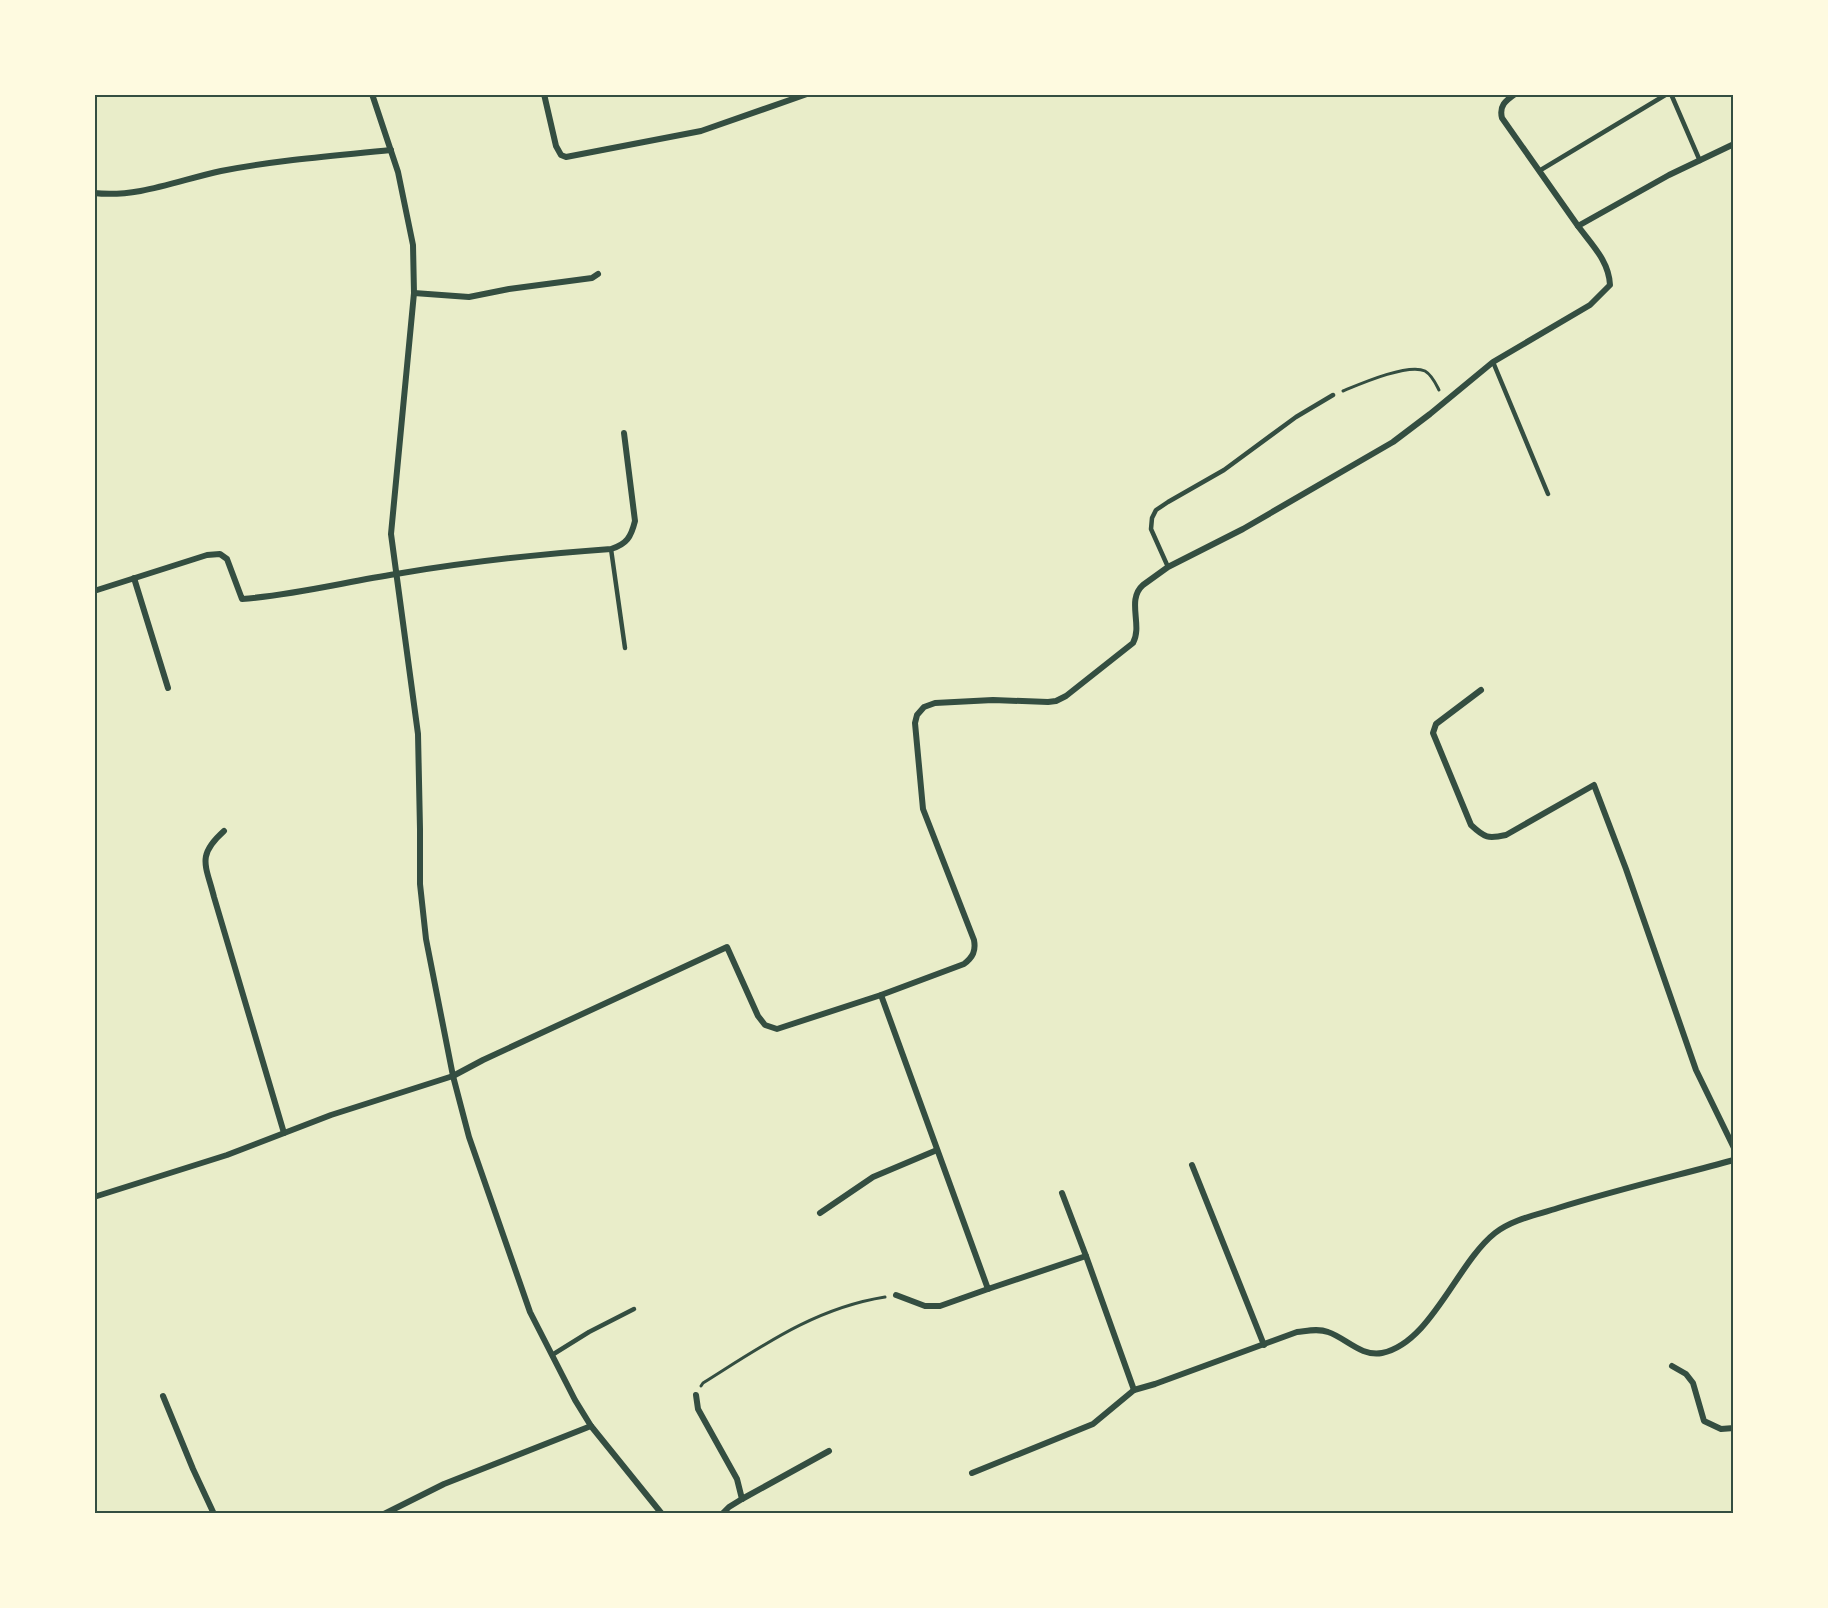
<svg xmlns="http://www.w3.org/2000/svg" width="1828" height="1608" font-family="Mulish,sans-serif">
	<rect width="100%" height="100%" fill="#e9edc9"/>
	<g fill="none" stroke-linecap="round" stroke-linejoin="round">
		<g stroke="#344e41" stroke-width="3">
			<path d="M1343 391C1360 384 1408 363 1425 371 1432 375 1436 384 1439 390"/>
			<path d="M701 1386 703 1383C762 1346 815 1308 885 1297"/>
		</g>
		<g stroke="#344e41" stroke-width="4.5">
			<polyline points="1671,94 1700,161"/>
			<polyline points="1539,171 1667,94"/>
			<polyline points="1493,362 1548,494"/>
			<polyline points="611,549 625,648"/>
			<polyline points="1168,567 1151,529 1152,518 1156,510 1168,502 1224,470 1296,417 1333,395"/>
			<polyline points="552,1355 589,1332 634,1309"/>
		</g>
		<g stroke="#344e41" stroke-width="6">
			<polyline points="372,94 398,172 413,245 414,293 391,534 418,734 420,829 420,884 426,939 453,1076 469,1137 530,1312 575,1400 591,1426 662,1514"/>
			<polyline points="544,94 556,146 561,155 566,157 701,131 807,94"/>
			<path d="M1515 94C1505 101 1499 106 1502 118L1578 226"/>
			<path d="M94 193C138 198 179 180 221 171 277 160 334 156 391 150"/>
			<polyline points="414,293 469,297 509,289 592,278 598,274"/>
			<polyline points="134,578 168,688"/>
			<path d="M94 591 207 555 220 554 227 559 242 599C294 595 345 582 396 574 467 562 539 554 611 549 627 544 631 537 635 521L624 433"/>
			<path d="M1481 690 1436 724 1433 733 1471 825C1485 838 1488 839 1506 835L1594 785 1626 869 1696 1070 1734 1148"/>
			<path d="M224 831C196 856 206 865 214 897L284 1133"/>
			<path d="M881 995 988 1289 1086 1256 1134 1390 1155 1384 1297 1332C1307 1331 1318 1328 1328 1332 1346 1338 1361 1357 1382 1353 1431 1343 1457 1263 1495 1233 1513 1219 1537 1215 1558 1208 1616 1190 1675 1176 1734 1160"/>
			<polyline points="1192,1165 1264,1345"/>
			<polyline points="1062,1193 1086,1256"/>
			<path d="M94 1197 227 1155 331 1115 453 1076 483 1060 727 947 758 1016 765 1025 777 1029 881 995 964 964C973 957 976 951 974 940L923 809 915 723 917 715 924 707 935 703 993 700 1048 702 1056 701 1066 696 1133 643C1143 625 1126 600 1143 585L1168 567 1243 529 1393 442 1430 414 1493 362 1590 305 1610 285C1609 261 1592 245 1578 226L1669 175 1734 144"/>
			<polyline points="820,1213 873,1177 937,1150"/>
			<polyline points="896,1295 925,1306 940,1306 988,1289"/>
			<polyline points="1672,1366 1686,1374 1693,1383 1704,1421 1721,1429 1734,1428"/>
			<polyline points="696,1395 698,1409 737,1479 742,1499"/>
			<polyline points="163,1396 193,1469 214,1514"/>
			<polyline points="972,1473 1093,1424 1134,1390"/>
			<polyline points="384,1514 444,1484 591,1426"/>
			<polyline points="722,1514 729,1507 742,1499 829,1451"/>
		</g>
	</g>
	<rect width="1828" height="1608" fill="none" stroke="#fefae0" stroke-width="192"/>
	<rect x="96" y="96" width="1636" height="1416" fill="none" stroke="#344e41" stroke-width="2"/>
</svg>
